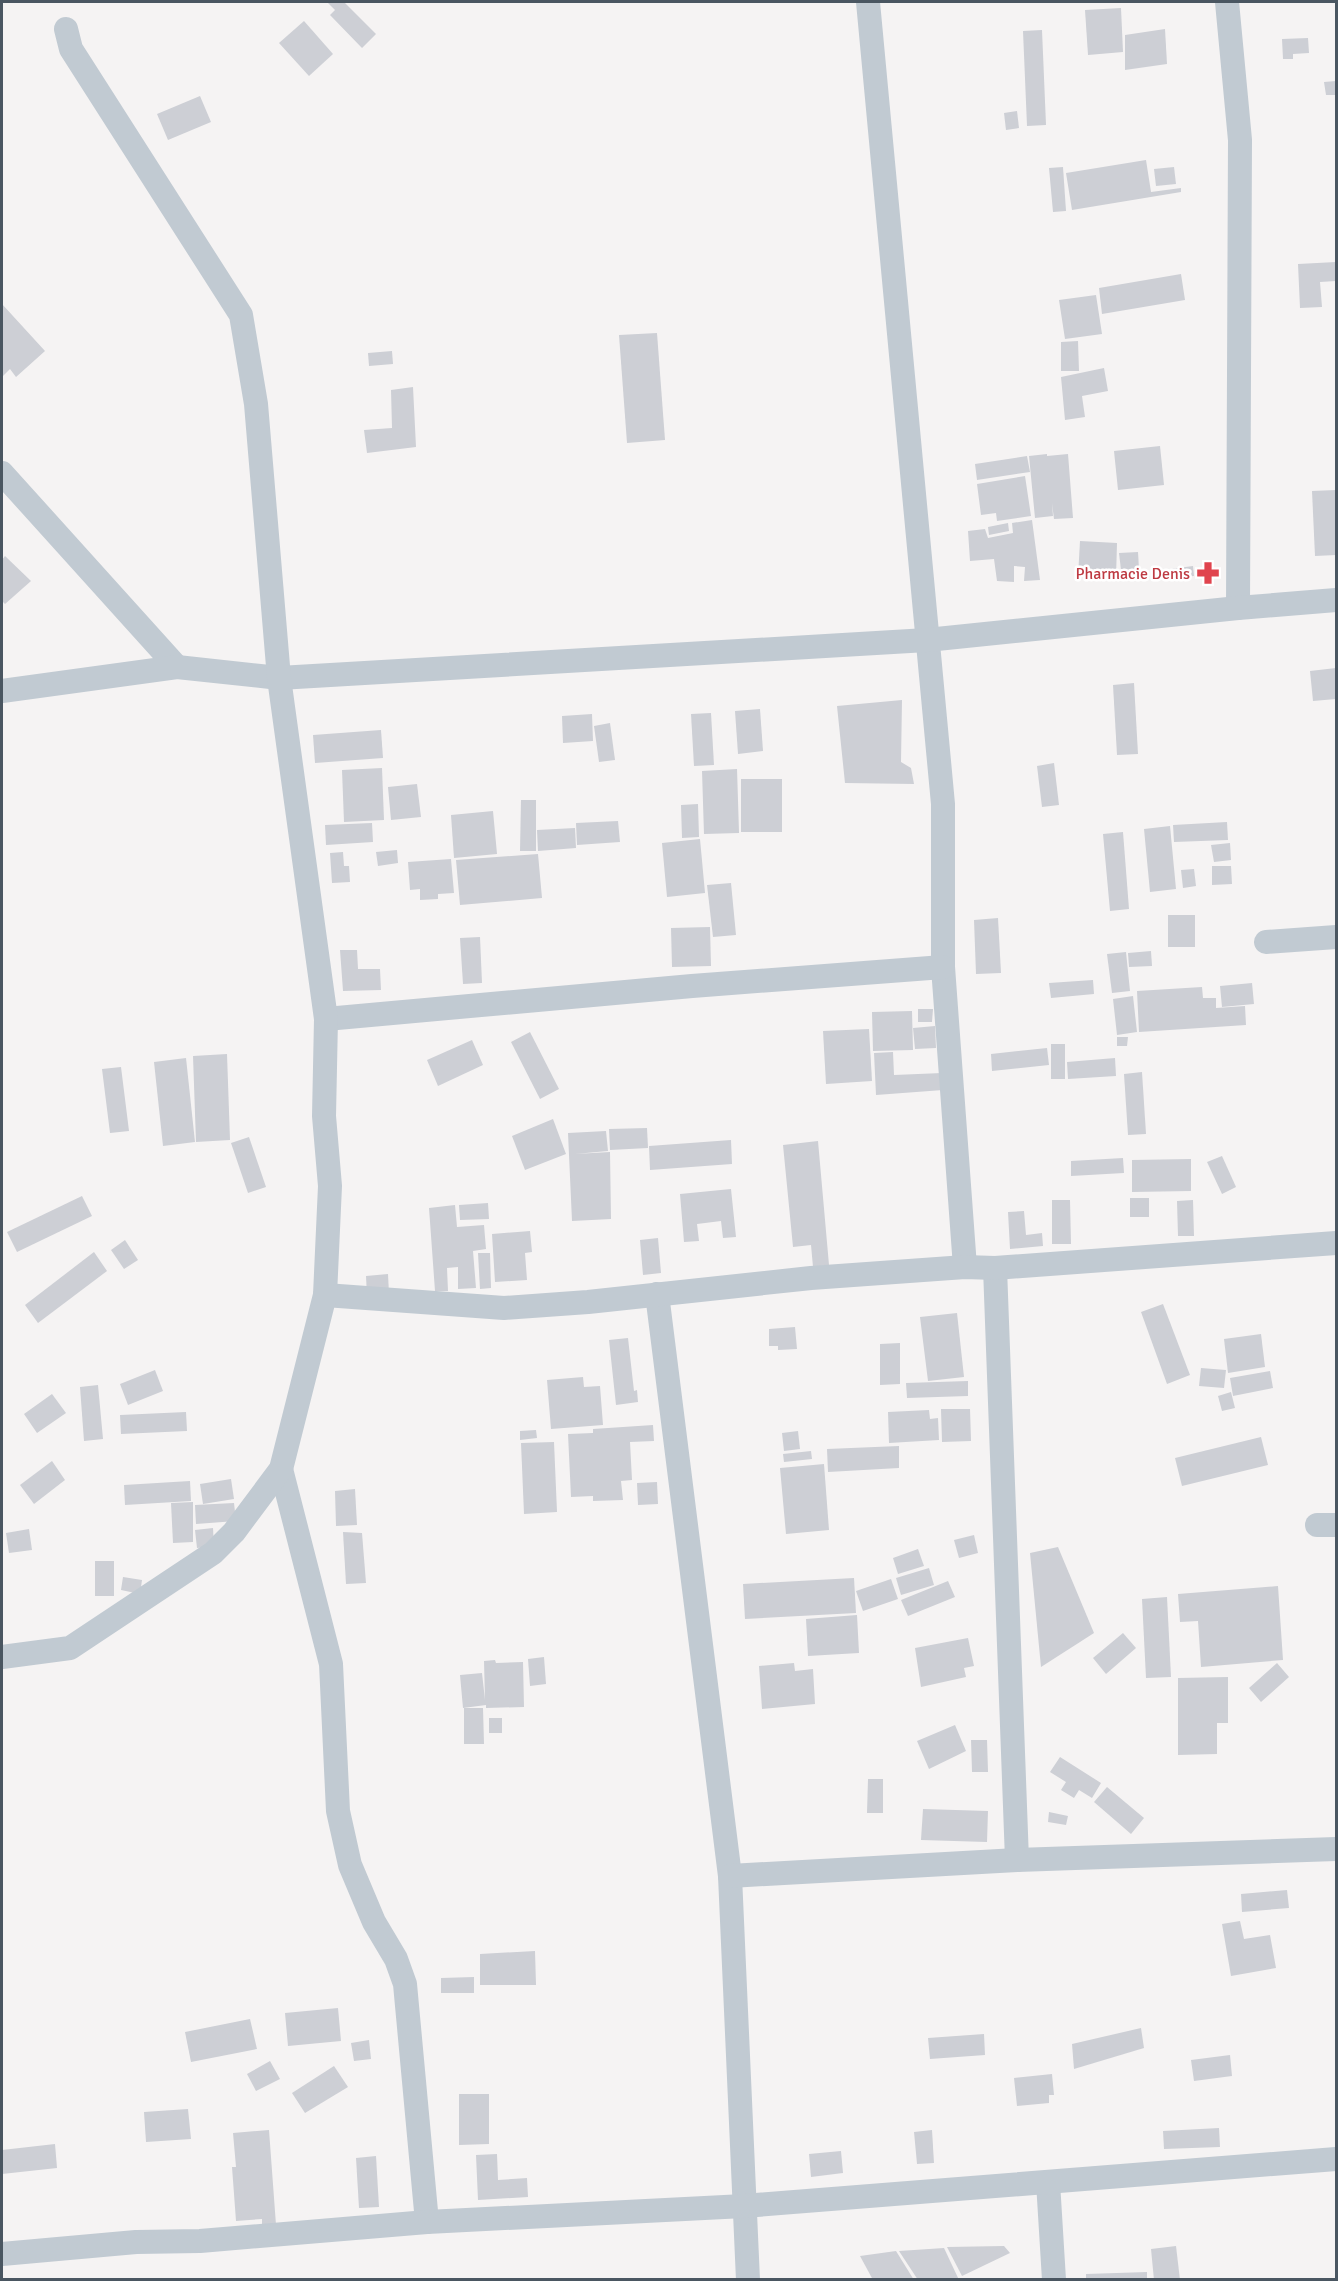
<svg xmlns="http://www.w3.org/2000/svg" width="1338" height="2281" font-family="Signika,sans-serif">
	<rect width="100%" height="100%" fill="#f5f3f3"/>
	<g fill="#cdcfd5">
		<polygon points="327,2 344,2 376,34 362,48 330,15 335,10"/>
		<polygon points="1121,8 1123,52 1088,55 1085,10"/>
		<polygon points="304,21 333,54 309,76 279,43"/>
		<polygon points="1165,29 1167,64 1125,70 1125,35"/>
		<polygon points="1042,30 1046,125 1027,126 1023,31"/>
		<polygon points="1308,38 1309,53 1293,54 1293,59 1283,59 1282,39"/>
		<polygon points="1336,81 1336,95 1326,95 1324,82"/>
		<polygon points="200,96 211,122 168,140 157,114"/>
		<polygon points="1017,111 1019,128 1006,130 1004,113"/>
		<polygon points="1146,160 1151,192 1181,188 1181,192 1072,210 1066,173"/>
		<polygon points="1063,167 1066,211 1053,212 1049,168"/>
		<polygon points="1174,167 1176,184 1156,186 1154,169"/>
		<polygon points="1336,262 1336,281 1320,282 1322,307 1300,308 1298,264"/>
		<polygon points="1181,274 1185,300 1102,314 1099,288"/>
		<polygon points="1096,295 1102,334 1065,339 1059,300"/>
		<polygon points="2,304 45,351 16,377 10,369 2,377"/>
		<polygon points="657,333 665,440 627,443 619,335"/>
		<polygon points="1078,341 1079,371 1061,371 1061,342"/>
		<polygon points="392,351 393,364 369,366 368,353"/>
		<polygon points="1104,368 1108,391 1082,396 1085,417 1065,420 1061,377"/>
		<polygon points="413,387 416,447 367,453 364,430 392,428 391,390"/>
		<polygon points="1160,446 1164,485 1118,490 1114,451"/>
		<polygon points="1047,454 1047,456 1068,454 1073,518 1054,519 1052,503 1053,516 1035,518 1029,456"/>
		<polygon points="1027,456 1030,472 977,480 975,464"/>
		<polygon points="1025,476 1031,516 997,521 996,513 981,515 977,484"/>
		<polygon points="1336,490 1336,555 1315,556 1312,491"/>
		<polygon points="1032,520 1040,580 1024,581 1025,567 1014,566 1014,582 997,581 994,559 970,561 968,531 985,529 988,538 1013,533 1012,523"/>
		<polygon points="1008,523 1009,531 989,535 988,527"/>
		<polygon points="1080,541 1117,543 1116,578 1078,577"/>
		<polygon points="1138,552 1139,569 1121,570 1119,553"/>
		<polygon points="5,556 31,581 5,604 2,601 2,560"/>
		<polygon points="1193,566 1194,576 1172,578 1171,569"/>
		<polygon points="1336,668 1336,699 1313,701 1310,671"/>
		<polygon points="1134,683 1138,754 1117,755 1113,685"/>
		<polygon points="902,700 901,762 911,768 914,784 845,783 837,706"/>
		<polygon points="760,709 763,751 738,754 735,711"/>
		<polygon points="711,713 714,765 694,766 691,714"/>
		<polygon points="592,714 593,741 563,743 562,716"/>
		<polygon points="610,723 615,760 599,762 594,726"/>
		<polygon points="381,730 383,758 315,763 313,735"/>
		<polygon points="1054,763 1059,805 1042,807 1037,766"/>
		<polygon points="382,768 384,820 344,822 342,770"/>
		<polygon points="737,769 739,833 704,834 702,771"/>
		<rect x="741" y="779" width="41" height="53"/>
		<polygon points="417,784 421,817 391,820 388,787"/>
		<polygon points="521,800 536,800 536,851 520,851"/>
		<polygon points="698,804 699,837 682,838 681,805"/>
		<polygon points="493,811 497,854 454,858 451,815"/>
		<polygon points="618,821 620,842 577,845 576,823"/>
		<polygon points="1227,822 1228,840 1174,842 1173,825"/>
		<polygon points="372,823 373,842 326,845 325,825"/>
		<polygon points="1170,826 1176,889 1150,892 1144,829"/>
		<polygon points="575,828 576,848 538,851 537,830"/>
		<polygon points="1123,832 1129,909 1110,911 1103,834"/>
		<polygon points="700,839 705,893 667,897 662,843"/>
		<polygon points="1230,843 1231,860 1214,862 1211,845"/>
		<polygon points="397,850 398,863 378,866 376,852"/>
		<polygon points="343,852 344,866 349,866 350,882 332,883 330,853"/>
		<polygon points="538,854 542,898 460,905 456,860"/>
		<polygon points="451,859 454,893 438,894 438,899 420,900 420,889 410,890 408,862"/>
		<polygon points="1212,866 1231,866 1232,884 1212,885"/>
		<polygon points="1194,869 1196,886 1183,888 1181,870"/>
		<polygon points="731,883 736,935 713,937 707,885"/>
		<rect x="1168" y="915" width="27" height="32"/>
		<polygon points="998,918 1001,973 976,974 974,920"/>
		<polygon points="710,927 711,966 672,967 671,928"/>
		<polygon points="480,937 482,983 463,984 460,938"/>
		<polygon points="340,950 357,950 358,969 380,969 381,990 343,991"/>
		<polygon points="1151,951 1152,966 1129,967 1128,953"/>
		<polygon points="1126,952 1130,991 1112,993 1107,954"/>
		<polygon points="1093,980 1094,994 1051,998 1049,983"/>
		<polygon points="1252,983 1254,1004 1222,1007 1220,986"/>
		<polygon points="1202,987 1203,998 1216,998 1216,1008 1245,1006 1246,1025 1139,1032 1137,991"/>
		<polygon points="1133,996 1137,1032 1117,1035 1113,999"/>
		<polygon points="918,1009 933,1009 932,1022 918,1022"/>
		<polygon points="912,1011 913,1050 873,1051 872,1012"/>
		<polygon points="935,1026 936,1048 915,1049 913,1028"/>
		<polygon points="869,1029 872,1081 826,1084 823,1031"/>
		<polygon points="530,1032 559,1089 540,1099 511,1042"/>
		<polygon points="1117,1037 1128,1037 1127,1046 1117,1046"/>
		<polygon points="472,1040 483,1065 438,1086 427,1060"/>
		<rect x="1051" y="1044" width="14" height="35"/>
		<polygon points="1047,1048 1049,1065 992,1071 991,1054"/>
		<polygon points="893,1052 894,1075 942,1073 943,1090 876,1095 874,1053"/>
		<polygon points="227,1054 230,1140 196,1142 193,1056"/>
		<polygon points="186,1058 195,1142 163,1146 154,1062"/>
		<polygon points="1115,1058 1116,1076 1068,1079 1067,1062"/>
		<polygon points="121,1067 129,1131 110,1133 102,1069"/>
		<polygon points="1142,1072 1146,1134 1128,1135 1124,1074"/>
		<polygon points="553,1119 566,1154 525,1170 512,1136"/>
		<polygon points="647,1128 648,1148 610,1150 609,1129"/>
		<polygon points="606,1131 608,1151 575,1154 610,1152 611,1219 572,1221 568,1133"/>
		<polygon points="249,1137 266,1187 248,1193 231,1143"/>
		<polygon points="731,1140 732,1164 650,1170 649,1146"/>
		<polygon points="818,1141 829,1265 813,1267 811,1245 793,1247 783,1145"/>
		<polygon points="1222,1156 1236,1187 1222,1194 1207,1162"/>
		<polygon points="1123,1158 1124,1173 1071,1176 1071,1161"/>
		<polygon points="1191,1159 1191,1191 1132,1192 1132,1160"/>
		<polygon points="731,1189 736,1237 723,1238 721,1221 697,1224 699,1241 684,1242 680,1194"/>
		<polygon points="82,1196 92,1216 17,1252 7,1232"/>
		<rect x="1130" y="1198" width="19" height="19"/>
		<polygon points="1052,1200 1070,1200 1071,1244 1052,1244"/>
		<polygon points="1193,1200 1194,1236 1178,1236 1177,1201"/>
		<polygon points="488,1203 489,1219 460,1220 459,1205"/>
		<polygon points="455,1205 457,1227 484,1225 486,1249 473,1251 476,1288 458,1289 458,1267 447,1268 448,1291 435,1291 429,1208"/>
		<polygon points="1024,1211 1026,1235 1042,1233 1043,1246 1010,1249 1008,1212"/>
		<polygon points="530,1231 532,1252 525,1253 527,1280 495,1282 492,1234"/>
		<polygon points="658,1238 661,1273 643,1275 640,1240"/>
		<polygon points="125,1240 138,1260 124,1269 111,1250"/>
		<polygon points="94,1252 107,1271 38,1323 25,1305"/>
		<polygon points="478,1253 490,1253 491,1288 480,1289"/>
		<polygon points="388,1274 389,1294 367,1296 366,1276"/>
		<polygon points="1163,1304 1190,1375 1167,1384 1141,1312"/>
		<polygon points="957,1313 964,1377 928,1381 920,1317"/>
		<polygon points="795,1327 797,1349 778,1350 778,1346 769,1346 769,1329"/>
		<polygon points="1261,1334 1265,1367 1228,1373 1224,1339"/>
		<polygon points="628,1338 634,1391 637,1390 638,1402 616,1405 609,1340"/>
		<polygon points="900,1343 900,1384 880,1385 880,1344"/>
		<polygon points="1201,1368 1226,1370 1224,1388 1199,1386"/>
		<polygon points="155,1370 163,1391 128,1405 120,1384"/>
		<polygon points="1270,1371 1273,1388 1233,1396 1230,1378"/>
		<polygon points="583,1377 584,1387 600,1386 603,1425 551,1429 547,1380"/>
		<polygon points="968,1381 968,1396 907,1398 906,1383"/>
		<polygon points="98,1385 103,1439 84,1441 80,1387"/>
		<polygon points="1231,1392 1235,1408 1222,1411 1218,1396"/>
		<polygon points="52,1394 66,1413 37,1433 24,1414"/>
		<polygon points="941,1409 970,1409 971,1441 942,1442"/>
		<polygon points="929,1410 930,1419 938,1418 939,1440 889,1443 888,1412"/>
		<polygon points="186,1412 187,1431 121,1434 120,1415"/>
		<polygon points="653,1425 654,1441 630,1442 632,1480 621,1481 623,1500 593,1501 593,1496 571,1497 568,1434 593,1433 593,1429"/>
		<polygon points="536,1430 537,1438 520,1440 520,1431"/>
		<polygon points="798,1431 800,1449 784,1451 782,1433"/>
		<polygon points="1261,1437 1268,1465 1182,1486 1175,1458"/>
		<polygon points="554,1442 557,1512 524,1514 521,1443"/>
		<polygon points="899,1446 899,1468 828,1472 827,1449"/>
		<polygon points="811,1451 812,1459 784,1462 783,1454"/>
		<polygon points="52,1461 65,1480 34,1504 20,1485"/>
		<polygon points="824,1464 829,1530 786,1534 780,1468"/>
		<polygon points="231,1479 234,1499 203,1504 200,1484"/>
		<polygon points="190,1481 191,1501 125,1505 124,1485"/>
		<polygon points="657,1482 658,1504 638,1505 637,1483"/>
		<polygon points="355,1489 357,1525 336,1526 335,1491"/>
		<polygon points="193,1502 193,1542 173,1543 171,1503"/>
		<polygon points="234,1503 236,1521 196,1524 195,1505"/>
		<polygon points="213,1528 214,1546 197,1548 195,1530"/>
		<polygon points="29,1529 32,1550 9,1553 6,1533"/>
		<polygon points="343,1532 362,1533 366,1583 346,1584"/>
		<polygon points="974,1535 978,1553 959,1558 954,1540"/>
		<polygon points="1058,1547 1094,1633 1041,1667 1030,1553"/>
		<polygon points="918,1549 924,1566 898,1574 893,1558"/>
		<rect x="95" y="1561" width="19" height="35"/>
		<polygon points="929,1568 934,1585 901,1595 896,1578"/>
		<polygon points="123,1577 142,1580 140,1594 121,1590"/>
		<polygon points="854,1578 856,1613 745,1619 743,1584"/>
		<polygon points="891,1579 898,1599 863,1611 856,1591"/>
		<polygon points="948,1581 955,1597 908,1616 901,1600"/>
		<polygon points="1278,1586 1283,1660 1201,1667 1198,1621 1180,1622 1178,1594"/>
		<polygon points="1167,1597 1171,1677 1146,1678 1142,1599"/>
		<polygon points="857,1615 859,1653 808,1656 806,1619"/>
		<polygon points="1123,1633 1136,1648 1106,1674 1093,1658"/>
		<polygon points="968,1638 974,1666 964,1668 966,1677 921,1687 915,1648"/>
		<polygon points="544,1657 546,1684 530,1686 528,1659"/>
		<polygon points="495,1660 496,1663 523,1662 524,1707 486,1708 486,1705 463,1708 460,1675 482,1673 485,1700 484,1661"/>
		<polygon points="794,1663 795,1671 813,1669 815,1704 762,1709 759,1666"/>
		<polygon points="1277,1663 1289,1677 1261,1702 1249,1688"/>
		<polygon points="1228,1677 1228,1723 1217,1723 1217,1754 1178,1755 1178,1678"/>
		<polygon points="464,1708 483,1708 484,1744 464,1744"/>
		<rect x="489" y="1718" width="13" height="15"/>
		<polygon points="955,1725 966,1751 929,1769 917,1741"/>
		<polygon points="971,1740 987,1740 988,1772 972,1772"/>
		<polygon points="1060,1757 1101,1783 1092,1798 1079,1790 1074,1798 1061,1790 1066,1782 1050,1772"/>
		<polygon points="868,1779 883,1779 883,1813 867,1813"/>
		<polygon points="1107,1787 1144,1818 1131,1834 1094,1802"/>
		<polygon points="923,1809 988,1811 987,1842 921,1840"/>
		<polygon points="1049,1812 1068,1816 1066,1825 1048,1822"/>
		<polygon points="1287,1890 1289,1908 1242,1912 1241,1894"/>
		<polygon points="1240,1921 1244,1939 1270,1935 1276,1968 1231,1976 1222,1924"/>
		<polygon points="535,1951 536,1985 480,1985 480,1954"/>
		<polygon points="474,1977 474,1993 441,1993 441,1978"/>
		<polygon points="338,2008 341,2041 288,2046 285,2013"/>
		<polygon points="250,2019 257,2049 191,2062 185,2032"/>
		<polygon points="1141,2028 1144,2048 1074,2069 1072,2044"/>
		<polygon points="984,2034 985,2055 930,2059 928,2038"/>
		<polygon points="369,2040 371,2059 354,2061 351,2043"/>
		<polygon points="1230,2055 1232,2076 1194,2081 1191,2060"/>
		<polygon points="270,2061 280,2079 256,2091 247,2074"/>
		<polygon points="334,2066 348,2087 305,2113 292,2093"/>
		<polygon points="1052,2074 1054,2095 1049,2095 1049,2103 1017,2106 1014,2078"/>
		<polygon points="459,2094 489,2094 489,2144 459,2145"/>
		<polygon points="188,2109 191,2139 146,2142 144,2112"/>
		<polygon points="1219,2128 1220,2147 1164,2149 1163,2131"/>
		<polygon points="269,2130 276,2225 262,2226 262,2219 236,2221 232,2167 236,2167 233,2133"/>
		<polygon points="932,2130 934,2163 917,2164 914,2132"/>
		<polygon points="55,2144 57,2168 2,2174 2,2150"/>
		<polygon points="841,2151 843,2173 811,2177 809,2154"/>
		<polygon points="497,2154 498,2180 527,2178 528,2197 478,2200 476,2155"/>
		<polygon points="376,2156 379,2207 359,2208 356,2158"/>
		<polygon points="1004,2246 1010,2253 962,2276 947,2247"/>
		<polygon points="1176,2246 1180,2280 1154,2280 1151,2249"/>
		<polygon points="944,2248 959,2280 918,2280 899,2251"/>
		<polygon points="896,2251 914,2280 873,2280 860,2256"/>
		<polygon points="1147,2272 1147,2280 1086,2280 1086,2274"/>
	</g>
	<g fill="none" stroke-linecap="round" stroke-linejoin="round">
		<g stroke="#c1cad2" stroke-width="24">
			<polyline points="868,2 943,804 943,967 965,1267"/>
			<polyline points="1227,2 1240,140 1238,608"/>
			<polyline points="2,473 177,667"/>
			<polyline points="2,691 177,667 279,678 927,640 1238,608 1336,600"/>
			<polyline points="1266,942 1336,937"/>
			<polyline points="326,1019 692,986 943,967"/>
			<polyline points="995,1268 1017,1860"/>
			<polyline points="657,1294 730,1876 748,2280"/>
			<polyline points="325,1295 504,1308 588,1302 811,1278 965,1267 995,1268 1336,1243"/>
			<polyline points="281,1469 331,1664 338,1811 350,1865 374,1922 396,1959 405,1984 427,2222"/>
			<polyline points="1317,1525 1336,1525"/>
			<polyline points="2,1657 70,1648 213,1553 234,1532 281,1469 325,1295 330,1186 324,1116 326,1019 279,678 256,404 241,315 71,49 66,29"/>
			<polyline points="730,1876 1017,1860 1336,1849"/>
			<polyline points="1048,2182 1054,2280"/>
			<polyline points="2,2254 136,2242 200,2241 427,2222 744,2206 1336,2159"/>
		</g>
	</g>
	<defs>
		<g id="pharmacy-bare" transform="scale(1.8)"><path d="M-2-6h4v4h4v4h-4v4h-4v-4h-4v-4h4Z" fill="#e0444e" stroke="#fff" stroke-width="2.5" paint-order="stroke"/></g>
	</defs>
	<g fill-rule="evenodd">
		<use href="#pharmacy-bare" x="1208" y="573"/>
	</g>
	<g text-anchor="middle" stroke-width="5" stroke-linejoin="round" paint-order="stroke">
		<g font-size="16" fill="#be3a42" stroke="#fff" text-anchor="end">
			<text x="1190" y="579">Pharmacie Denis</text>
		</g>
	</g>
	<rect width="1338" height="2281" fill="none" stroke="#4a5661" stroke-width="6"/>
</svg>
